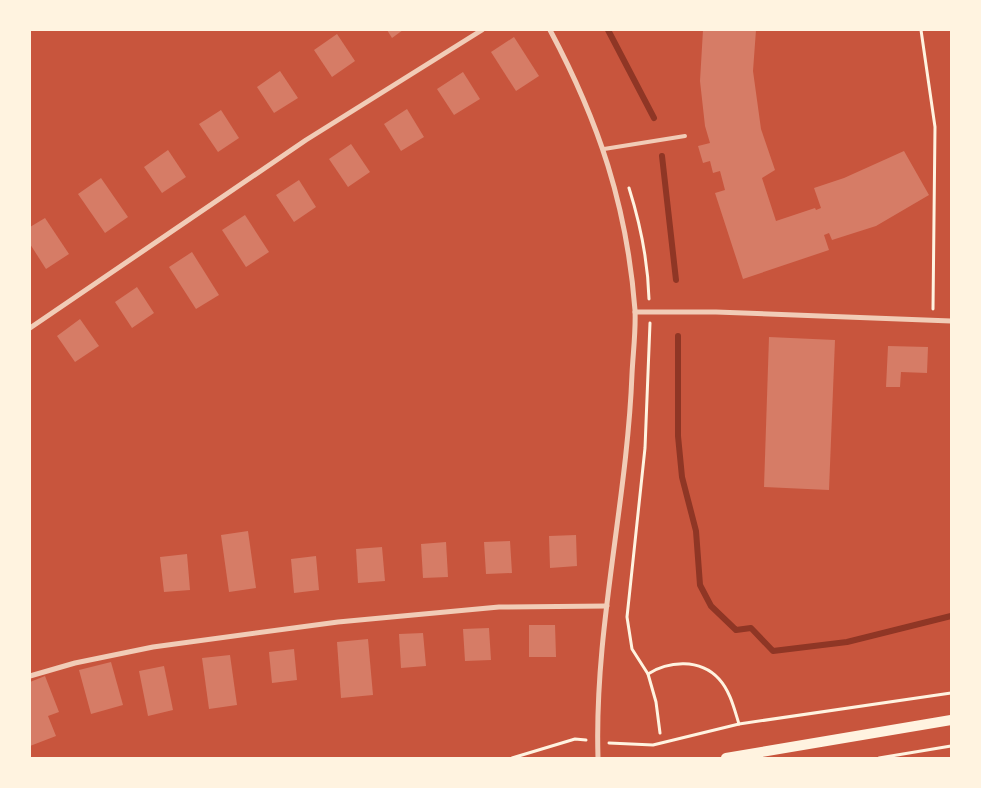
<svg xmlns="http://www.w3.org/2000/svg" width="981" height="788" font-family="Jost,sans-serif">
	<rect width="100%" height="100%" fill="#c8553d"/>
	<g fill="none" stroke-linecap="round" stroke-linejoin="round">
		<g stroke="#8f3625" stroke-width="6">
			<polyline points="608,30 654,118"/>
			<polyline points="662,156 676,280"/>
			<polyline points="678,336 678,436 682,477 696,531 700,585 711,606 736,630 751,628 773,651 847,642 951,616"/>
		</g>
	</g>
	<g fill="#d67c66">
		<polygon points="387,30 403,30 392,38"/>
		<polygon points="703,30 756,30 753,71 761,129 775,170 762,178 776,221 815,208 816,210 821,208 814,188 844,178 904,151 929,195 876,226 832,240 829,233 824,235 829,250 743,279 715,193 725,190 720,171 713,173 710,161 703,163 698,146 710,143 705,126 700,81"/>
		<polygon points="337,34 355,61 332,77 314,50"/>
		<polygon points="514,37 539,76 516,91 491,52"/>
		<polygon points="280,71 298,98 274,113 257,87"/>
		<polygon points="463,72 480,99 454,115 437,89"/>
		<polygon points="407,109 424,137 401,151 384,124"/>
		<polygon points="221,110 239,138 218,152 199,124"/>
		<polygon points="351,144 370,172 348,187 329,159"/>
		<polygon points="168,150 186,177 162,193 144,167"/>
		<polygon points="101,178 128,217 105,233 78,194"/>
		<polygon points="299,180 316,207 294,222 276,195"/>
		<polygon points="245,215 269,252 246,267 222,230"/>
		<polygon points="45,218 69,254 46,269 30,244 30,227"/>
		<polygon points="192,252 219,295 196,309 169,267"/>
		<polygon points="137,287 154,313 132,328 115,302"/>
		<polygon points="80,319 99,346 75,362 57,336"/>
		<polygon points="769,337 835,340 829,490 764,487"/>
		<polygon points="888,346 928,347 927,373 901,372 900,387 886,387"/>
		<polygon points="248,531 256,588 229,592 221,535"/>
		<polygon points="576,535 577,566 550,568 549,536"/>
		<polygon points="510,541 512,573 486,574 484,542"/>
		<polygon points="446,542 448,577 423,578 421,544"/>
		<polygon points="382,547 385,581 358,583 356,549"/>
		<polygon points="187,554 190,590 164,592 160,557"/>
		<polygon points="316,556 319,590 294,593 291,559"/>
		<polygon points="529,625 555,625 556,657 529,657"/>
		<polygon points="489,628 491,660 465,661 463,629"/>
		<polygon points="423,633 426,666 401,668 399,634"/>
		<polygon points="368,639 373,695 341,698 337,642"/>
		<polygon points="294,649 297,680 272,683 269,652"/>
		<polygon points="230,655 237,705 209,709 202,658"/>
		<polygon points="111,662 123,705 91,714 79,670"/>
		<polygon points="164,666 173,710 148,716 139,671"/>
		<polygon points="45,676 59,712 48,716 56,736 30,746 30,682"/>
	</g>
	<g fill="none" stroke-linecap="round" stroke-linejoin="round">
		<g stroke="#fff3e0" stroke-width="3">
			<polyline points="921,30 935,127 933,309"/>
			<path d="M629 188C640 223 648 263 649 299"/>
			<polyline points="650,323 645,448 627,617 632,649 648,674 656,702 660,733"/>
			<path d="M648 674C668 661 700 658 719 679 730 691 734 708 739 724"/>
			<polyline points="609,743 653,745 739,724 951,693"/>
			<polyline points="512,758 575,739 586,740"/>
			<polyline points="879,758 951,746"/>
		</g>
		<polyline stroke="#f1ccb7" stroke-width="4" points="604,149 685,136"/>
		<g stroke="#f1ccb7" stroke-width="5">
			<path d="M550 30C599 122 627 206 635 310 636 331 633 353 632 374 627 503 594 629 598 758"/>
			<polyline points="635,312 716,312 951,321"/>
			<polyline points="30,328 306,140 482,30"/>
			<polyline points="30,676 75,663 153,647 338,622 499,607 607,606"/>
		</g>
		<polyline stroke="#fff3e0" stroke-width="10" points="726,758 951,720"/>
	</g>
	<rect width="981" height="788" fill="none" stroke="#fff3e0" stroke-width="62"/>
</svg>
